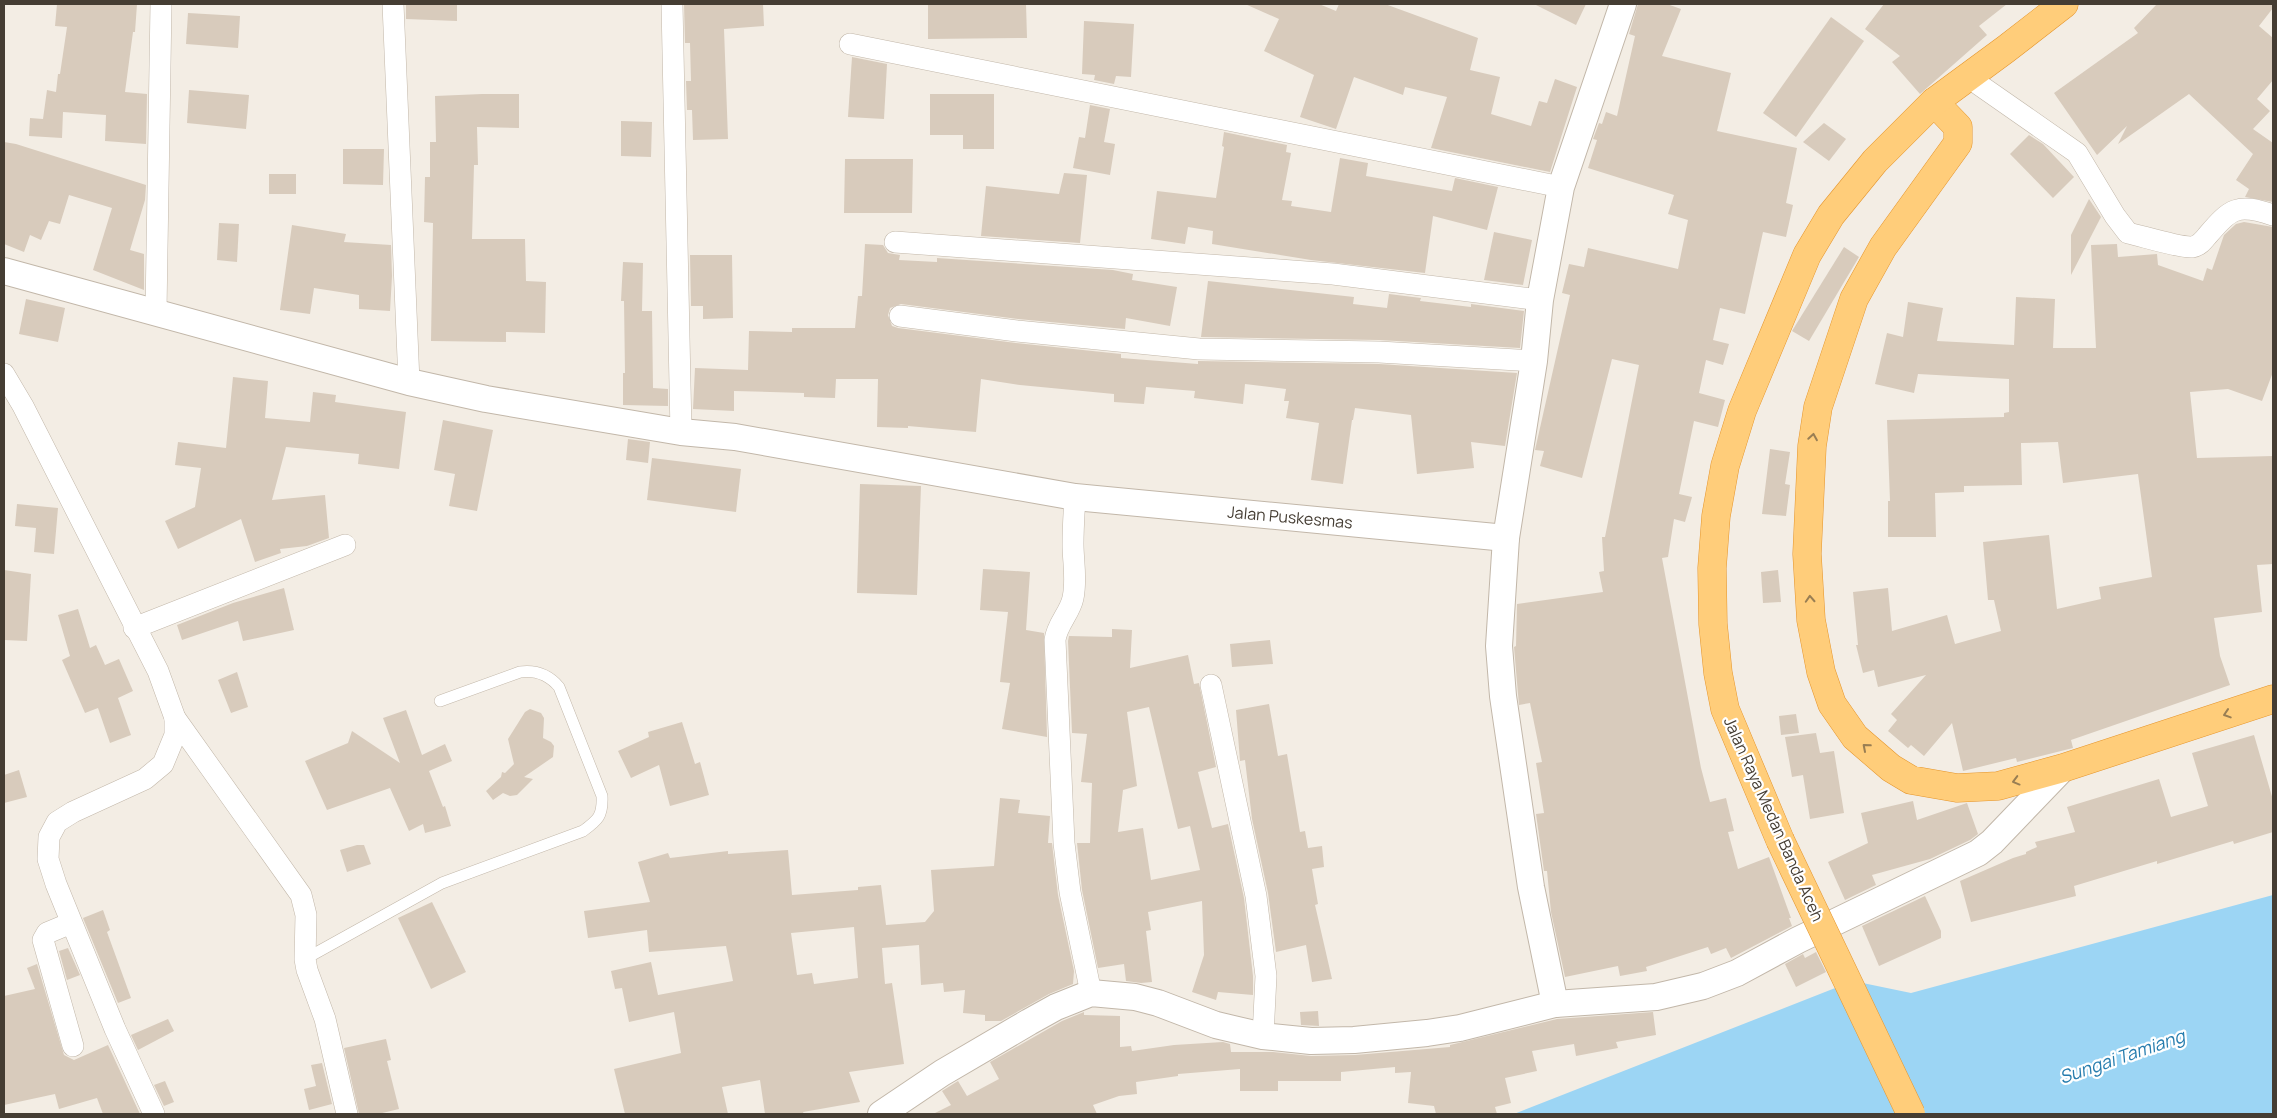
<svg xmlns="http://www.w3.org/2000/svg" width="2277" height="1118" font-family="Manrope,sans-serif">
	<rect width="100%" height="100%" fill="#f3ede4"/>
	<polygon fill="#9cd5f4" points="2273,895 2273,1114 1514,1114 1853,981 1911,993"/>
	<g fill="#d8cbbc" fill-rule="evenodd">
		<polygon points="57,4 137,4 135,32 133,32 125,92 147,94 146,144 105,141 106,115 63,112 62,138 29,136 30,118 43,119 47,90 56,92 58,74 60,74 67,27 55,26"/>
		<polygon points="406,4 457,4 457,21 406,19"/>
		<polygon points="684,4 763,4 764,26 724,29 728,139 693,140 692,110 687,110 686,81 691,81 690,43 685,43"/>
		<polygon points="928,4 1026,4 1027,38 928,39"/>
		<polygon points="1245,4 1319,4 1336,11 1339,4 1385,4 1478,38 1470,70 1500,77 1491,114 1531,126 1539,101 1547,103 1555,79 1577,87 1550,172 1431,148 1447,97 1405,87 1403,95 1354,77 1336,129 1300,117 1314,75 1264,51 1279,19"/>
		<polygon points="1534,4 1586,4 1576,25"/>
		<polygon points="1638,4 1667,4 1681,9 1662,56 1731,73 1717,131 1797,148 1786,203 1793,205 1786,237 1763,232 1745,314 1720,308 1713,340 1729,344 1723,365 1706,360 1699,393 1725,400 1718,427 1694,421 1679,494 1692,497 1685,522 1674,519 1668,557 1662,558 1701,768 1710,802 1726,798 1734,831 1728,832 1738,869 1769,857 1791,918 1789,918 1792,926 1731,958 1726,948 1711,954 1708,947 1646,967 1647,971 1620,976 1618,966 1565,977 1551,912 1547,871 1544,871 1536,814 1544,813 1536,763 1542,762 1530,703 1519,705 1518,694 1514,647 1516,646 1517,604 1603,592 1599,572 1604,571 1602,537 1605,537 1639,365 1612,359 1582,478 1540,466 1544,451 1535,450 1570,295 1562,293 1569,264 1584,267 1588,248 1678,269 1688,220 1668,214 1674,195 1588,168 1597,140 1593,139 1599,123 1602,124 1606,112 1617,116 1635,36 1629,34"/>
		<polygon points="1884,4 2007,4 1979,26 1987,35 1920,94 1892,62 1900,56 1865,29"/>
		<polygon points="2157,4 2273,4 2273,8 2259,26 2273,38 2273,80 2257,99 2270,111 2253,129 2273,143 2273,202 2245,197 2249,189 2236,180 2253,154 2189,94 2118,144 2127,126 2097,155 2054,93 2138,33 2134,28"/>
		<polygon points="188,13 240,16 238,48 186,44"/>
		<polygon points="1831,17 1864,41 1796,137 1763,113"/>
		<polygon points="1084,21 1134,24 1131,77 1116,76 1114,84 1094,80 1095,75 1082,74"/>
		<polygon points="852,57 887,64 884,119 848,117"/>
		<polygon points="189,90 249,95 246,129 187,123"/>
		<polygon points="482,94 519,94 519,128 477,127 478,165 474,165 472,239 525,239 526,281 546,282 545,333 506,332 506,342 431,341 433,223 424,222 425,177 430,177 430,142 436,142 435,96"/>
		<polygon points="930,94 994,94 994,149 963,149 963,135 930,135"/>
		<polygon points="1090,105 1110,109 1104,142 1115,144 1110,175 1073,168 1079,137 1085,138"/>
		<polygon points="621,121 652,122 651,157 621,156"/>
		<polygon points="1824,123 1846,139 1829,161 1803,142"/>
		<polygon points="1224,132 1287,145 1286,152 1291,153 1282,200 1292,201 1291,206 1331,212 1340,158 1368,163 1366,176 1452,191 1455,178 1498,187 1487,230 1433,216 1425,273 1311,260 1212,244 1213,231 1188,227 1185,244 1151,239 1157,191 1216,198 1224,147 1222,146"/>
		<polygon points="2029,135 2043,144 2074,177 2053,198 2010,154"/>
		<polygon points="4,142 16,144 146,185 145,200 130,250 144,254 144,290 93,270 112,208 69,195 60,224 49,221 41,240 30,235 24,252 4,244"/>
		<polygon points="343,149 384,149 383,185 343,184"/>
		<polygon points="845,159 913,159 912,213 844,213"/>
		<polygon points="1064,173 1087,175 1080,243 981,236 986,186 1059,194"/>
		<rect x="269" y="174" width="27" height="20"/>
		<polygon points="2089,199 2101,217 2071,275 2071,235"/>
		<polygon points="2244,222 2273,227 2273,372 2262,401 2228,389 2190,392 2197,458 2273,456 2273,564 2257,565 2262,612 2214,618 2220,656 2230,685 2071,740 2073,748 2017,762 2016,758 1963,771 1952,723 1924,756 1911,745 1908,748 1888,731 1897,720 1891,714 1926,675 1878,687 1874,670 1863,673 1856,645 1858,645 1853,592 1888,588 1892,631 1947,615 1955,644 2001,631 1994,600 1988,600 1983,542 2049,535 2057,609 2101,599 2099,587 2152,577 2138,474 2063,483 2058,442 2021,443 2022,485 1964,486 1964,492 1935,493 1936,537 1888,537 1888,501 1890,501 1887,420 2004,417 2004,413 2009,412 2009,379 1918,374 1914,393 1875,384 1887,333 1903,337 1908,302 1943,308 1937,341 2014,345 2016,297 2055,299 2053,348 2096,348 2091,245 2117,244 2118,257 2157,254 2158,265 2203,281 2207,268 2212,270 2224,235 2236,224"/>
		<polygon points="219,223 239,224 237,262 217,260"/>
		<polygon points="292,225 346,234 344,242 391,245 392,276 390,311 359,309 359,295 314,288 310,314 280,310"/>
		<polygon points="1494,232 1532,240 1523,285 1484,280"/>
		<polygon points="865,244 883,245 888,253 900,255 899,260 937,262 937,258 1113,270 1133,274 1132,280 1177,287 1170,326 1126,318 1125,329 1018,319 901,304 890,308 888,315 892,326 898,328 1016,343 1121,354 1121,358 1198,364 1198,361 1379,364 1517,373 1505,446 1471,442 1474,468 1417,474 1411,415 1355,408 1353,420 1352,420 1343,484 1311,480 1319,423 1286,418 1289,401 1284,401 1286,389 1245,384 1243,404 1194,398 1195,391 1146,387 1144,404 1114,402 1114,394 1020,385 981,379 976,432 908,426 908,428 877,427 878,379 836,379 835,398 804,397 804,393 734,391 734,411 693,409 695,368 748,370 749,331 792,332 792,328 855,328 858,296 862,296"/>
		<polygon points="1844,247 1859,257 1809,341 1792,331"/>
		<polygon points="690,255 732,255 733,318 703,319 703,306 691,306"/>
		<polygon points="623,262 643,263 642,311 652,311 653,388 668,389 668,406 623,405 623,373 625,373 624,301 621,301"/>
		<polygon points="1208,281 1354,297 1353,304 1387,308 1389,294 1421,298 1420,301 1471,307 1471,304 1524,311 1520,348 1379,340 1201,337"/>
		<polygon points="26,299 65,308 58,342 19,334"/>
		<polygon points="233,377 268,381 265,418 310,422 313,392 336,395 335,402 406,412 399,469 358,464 359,454 286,447 272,500 325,495 329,538 307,546 280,549 281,553 255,562 241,519 178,549 165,521 195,507 201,468 175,465 178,442 226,448"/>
		<polygon points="443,420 493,430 477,511 449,506 455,474 434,470"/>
		<polygon points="628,439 650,442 648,463 626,460"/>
		<polygon points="1770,449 1790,452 1785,484 1790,485 1786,516 1762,514"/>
		<polygon points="652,458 741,469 736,512 647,500"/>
		<polygon points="860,484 921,486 917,595 857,593"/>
		<polygon points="17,504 58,508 54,554 34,552 36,528 15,526"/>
		<polygon points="983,569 1030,572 1026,630 1044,633 1047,737 1002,729 1010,683 1000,682 1008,612 980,610"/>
		<polygon points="4,570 31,574 27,641 4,640"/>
		<polygon points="1778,570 1781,602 1763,603 1761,572"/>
		<polygon points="284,588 294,630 243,641 238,621 182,640 177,625 233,603"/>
		<polygon points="78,609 90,648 96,645 105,665 119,659 133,691 118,698 131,735 110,743 98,708 85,713 62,660 70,656 58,615"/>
		<path d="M1112 629 1132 630 1130 668 1188 655 1194 684 1199 683 1216 767 1198 772 1212 828 1228 824 1244 898 1253 976V995L1218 992 1216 1000 1192 992 1204 955 1202 901 1148 912 1151 930 1146 931 1152 982 1141 983 1126 981 1124 964 1098 968 1082 890 1077 843H1090L1092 783 1081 782 1087 734 1072 733 1068 641 1069 636 1112 637ZM1149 707 1178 829 1190 826 1200 870 1151 880 1143 828 1118 832 1123 790 1137 786 1127 712Z"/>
		<polygon points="1270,640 1273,664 1232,667 1230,644"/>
		<polygon points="237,672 248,707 231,713 218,680"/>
		<polygon points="1269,704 1278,756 1287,754 1300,832 1305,831 1308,848 1322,846 1324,867 1312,869 1318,904 1315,905 1332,979 1312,982 1306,945 1276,952 1268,893 1252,819 1245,760 1240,761 1236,710"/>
		<polygon points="530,709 541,713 544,718 543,738 551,742 554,746 553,757 524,777 533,779 517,795 510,796 503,793 493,800 486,791 501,777 502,772 505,773 514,764 508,739 525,712"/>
		<polygon points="406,710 422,755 445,744 452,761 429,771 443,807 445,806 451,826 425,833 423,824 409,831 390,788 327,810 305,761 348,743 352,731 400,763 383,718"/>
		<polygon points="1796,714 1799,733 1781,735 1779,716"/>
		<polygon points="682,722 695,764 700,762 709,795 670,806 659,765 631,778 618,751 649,737 648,732"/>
		<polygon points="1816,733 1820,753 1834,751 1844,813 1810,819 1803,775 1792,777 1785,737"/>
		<polygon points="2254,735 2273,800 2273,832 2234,844 2233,841 2157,864 2157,861 2074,886 2076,896 1971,922 1960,881 2013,858 2026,854 2026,852 2037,847 2035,842 2075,832 2067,807 2159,779 2171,817 2208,806 2192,753"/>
		<polygon points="19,770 27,797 4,803 4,775"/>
		<path d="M1000 798 1020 800 1018 813 1050 816 1048 843H1052L1058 895 1074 971 1073 984 1049 994 1001 1021H985V1015L963 1013 965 990 944 992 943 983 921 985 919 945 882 948 885 984 892 983 904 1064 849 1072 860 1102 803 1112 804 1114H765L760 1080 722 1087 728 1114H625L614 1069 681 1053 674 1012 629 1022 622 988 615 989 611 971 651 962 658 995 733 981 726 946 649 952 647 930 588 938 584 911 650 902 638 862 668 853 670 858 728 851V854L788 850 792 895 858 890V887L881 885 886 925 925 922 934 911 931 870 994 866ZM854 927 858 978 814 984 812 973 797 975 791 933Z"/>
		<polygon points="1913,801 1917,820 1967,803 1978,834 1970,840 1930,859 1872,875 1876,885 1845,900 1828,862 1868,843 1861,813"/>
		<polygon points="357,845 364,845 371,864 347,872 340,850"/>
		<polygon points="1925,896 1941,931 1941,938 1879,966 1862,926"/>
		<polygon points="432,902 466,972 431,989 398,918"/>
		<polygon points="103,910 110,930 107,932 131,998 118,1003 83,918"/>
		<polygon points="68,948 80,975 67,980 59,951"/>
		<polygon points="1816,952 1826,972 1796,987 1785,964 1803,954 1805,958"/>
		<polygon points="37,964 64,1055 74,1060 108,1045 140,1114 103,1114 97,1098 59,1109 55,1094 4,1105 4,996 35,989 27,968"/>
		<polygon points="1318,1011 1319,1026 1301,1025 1300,1012"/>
		<polygon points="1084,1012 1084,1015 1120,1016 1120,1047 1131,1046 1132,1051 1174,1045 1223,1042 1230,1044 1231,1052 1273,1052 1311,1056 1355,1055 1450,1047 1450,1045 1557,1019 1653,1012 1656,1035 1616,1042 1618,1048 1576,1056 1574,1044 1532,1051 1537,1071 1505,1078 1511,1103 1495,1107 1497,1114 1436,1114 1434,1106 1408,1103 1411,1072 1395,1073 1395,1067 1341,1072 1341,1081 1278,1081 1278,1091 1240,1091 1240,1069 1178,1074 1178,1076 1136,1082 1137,1094 1119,1096 1093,1105 1097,1114 933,1114 951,1105 942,1091 958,1081 967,1096 999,1079 990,1062 1062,1021"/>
		<polygon points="168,1019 174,1031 138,1050 131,1035"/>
		<polygon points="386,1039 391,1060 387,1061 399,1109 378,1114 359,1114 344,1048"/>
		<polygon points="322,1063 332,1104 309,1110 304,1089 316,1086 311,1065"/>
		<polygon points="165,1081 174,1102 164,1106 154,1085"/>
	</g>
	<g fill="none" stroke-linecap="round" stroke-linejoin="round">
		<g stroke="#c2b7a9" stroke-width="12">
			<path id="service" d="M305 959 442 883 583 831C598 820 603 816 602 796L559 687C549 675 536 670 520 672L440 701"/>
		</g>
		<g stroke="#c2b7a9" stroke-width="22">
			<g id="minor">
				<polyline points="393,4 409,382"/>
				<polyline points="672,4 681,432"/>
				<polyline points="850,44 1561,187"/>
				<path d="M1968 77 2077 153 2115 216 2128 233C2142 236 2180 248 2192 247 2199 246 2203 241 2207 236 2231 208 2237 203 2273 215"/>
				<polyline points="895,242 1333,274 1540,300"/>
				<polyline points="156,311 161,4"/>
				<polyline points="900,316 1017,331 1199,349 1379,352 1534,361"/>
				<polyline points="4,374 23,406 158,671 175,718 301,895 306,915 305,959 307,970 325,1019 347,1114"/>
				<path d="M1075 497C1074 513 1073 528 1073 544 1073 562 1077 579 1073 598 1070 613 1057 624 1055 640L1064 843 1070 892 1091 993"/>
				<polyline points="134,628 345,545"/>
				<polyline points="1211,685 1256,896 1266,976 1263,1036"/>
				<polyline points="71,923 47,933 43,940 73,1046"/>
				<polyline points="154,1114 115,1029 56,884 48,859 49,837 57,822 73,812 145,779 163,764 175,735 175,718"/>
			</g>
		</g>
		<g stroke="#c2b7a9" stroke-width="28">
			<g id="tertiary">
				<polyline points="4,271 409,382 486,399 681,432 735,437 1075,497 1506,538"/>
				<polyline points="1555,1004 1531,887 1503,696 1499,646 1506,538 1534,361 1540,300 1561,187 1623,4"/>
				<polyline points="881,1114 942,1073 1029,1022 1056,1007 1091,993 1135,997 1158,1003 1216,1025 1263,1036 1311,1041 1354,1040 1427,1033 1460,1028 1555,1004 1656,997 1703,986 1737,973 1798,940 1978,853 1992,842 2063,768"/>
			</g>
		</g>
		<g stroke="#e5952c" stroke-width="29">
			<g id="trunk">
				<polyline points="1934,102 1958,127 1958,143 1883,247 1854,299 1818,407 1812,446 1807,554 1811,620 1821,672 1832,704 1855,737 1891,768 1911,780 1957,788 1998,786 2063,768 2273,699"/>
				<polyline points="1780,840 1725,709 1718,673 1713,624 1712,568 1716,516 1725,466 1742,411 1807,255 1831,215 1875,161 1934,102 2006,49 2064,4"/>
			</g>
		</g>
		<use href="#service" stroke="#fff" stroke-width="11"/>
		<use href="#minor" stroke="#fff" stroke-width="21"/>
		<use href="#tertiary" stroke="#fff" stroke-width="26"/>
		<use href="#trunk" stroke="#ffcd7a" stroke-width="28"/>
		<g stroke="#e5952c" stroke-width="29" stroke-linecap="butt">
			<polyline id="trunk-bridge" points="1780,840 1911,1114"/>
		</g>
		<use href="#trunk-bridge" stroke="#ffcd7a" stroke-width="28"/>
	</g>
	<defs><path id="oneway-chevron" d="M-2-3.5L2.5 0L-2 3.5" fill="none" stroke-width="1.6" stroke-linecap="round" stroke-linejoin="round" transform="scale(1.25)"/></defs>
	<g stroke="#997e53">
		<use href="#oneway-chevron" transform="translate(1813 437) rotate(-81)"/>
		<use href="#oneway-chevron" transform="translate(1810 599) rotate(-93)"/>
		<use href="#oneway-chevron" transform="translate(2227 714) rotate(162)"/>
		<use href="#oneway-chevron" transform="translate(1866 747) rotate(-139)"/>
		<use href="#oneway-chevron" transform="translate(2016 781) rotate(165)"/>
	</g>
	<g text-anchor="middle" stroke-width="4.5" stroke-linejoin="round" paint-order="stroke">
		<g font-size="16" fill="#453d33" stroke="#fff">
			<text transform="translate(1290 517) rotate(5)" y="6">Jalan Puskesmas</text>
			<text transform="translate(1774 819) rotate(66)" y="6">Jalan Raya Medan Banda Aceh</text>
		</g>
		<g font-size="18" font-style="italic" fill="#277dae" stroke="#fff">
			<text transform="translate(2122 1057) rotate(-19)" y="6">Sungai Tamiang</text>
		</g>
	</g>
	<rect width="2277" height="1118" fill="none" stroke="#453d33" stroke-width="10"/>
</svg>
